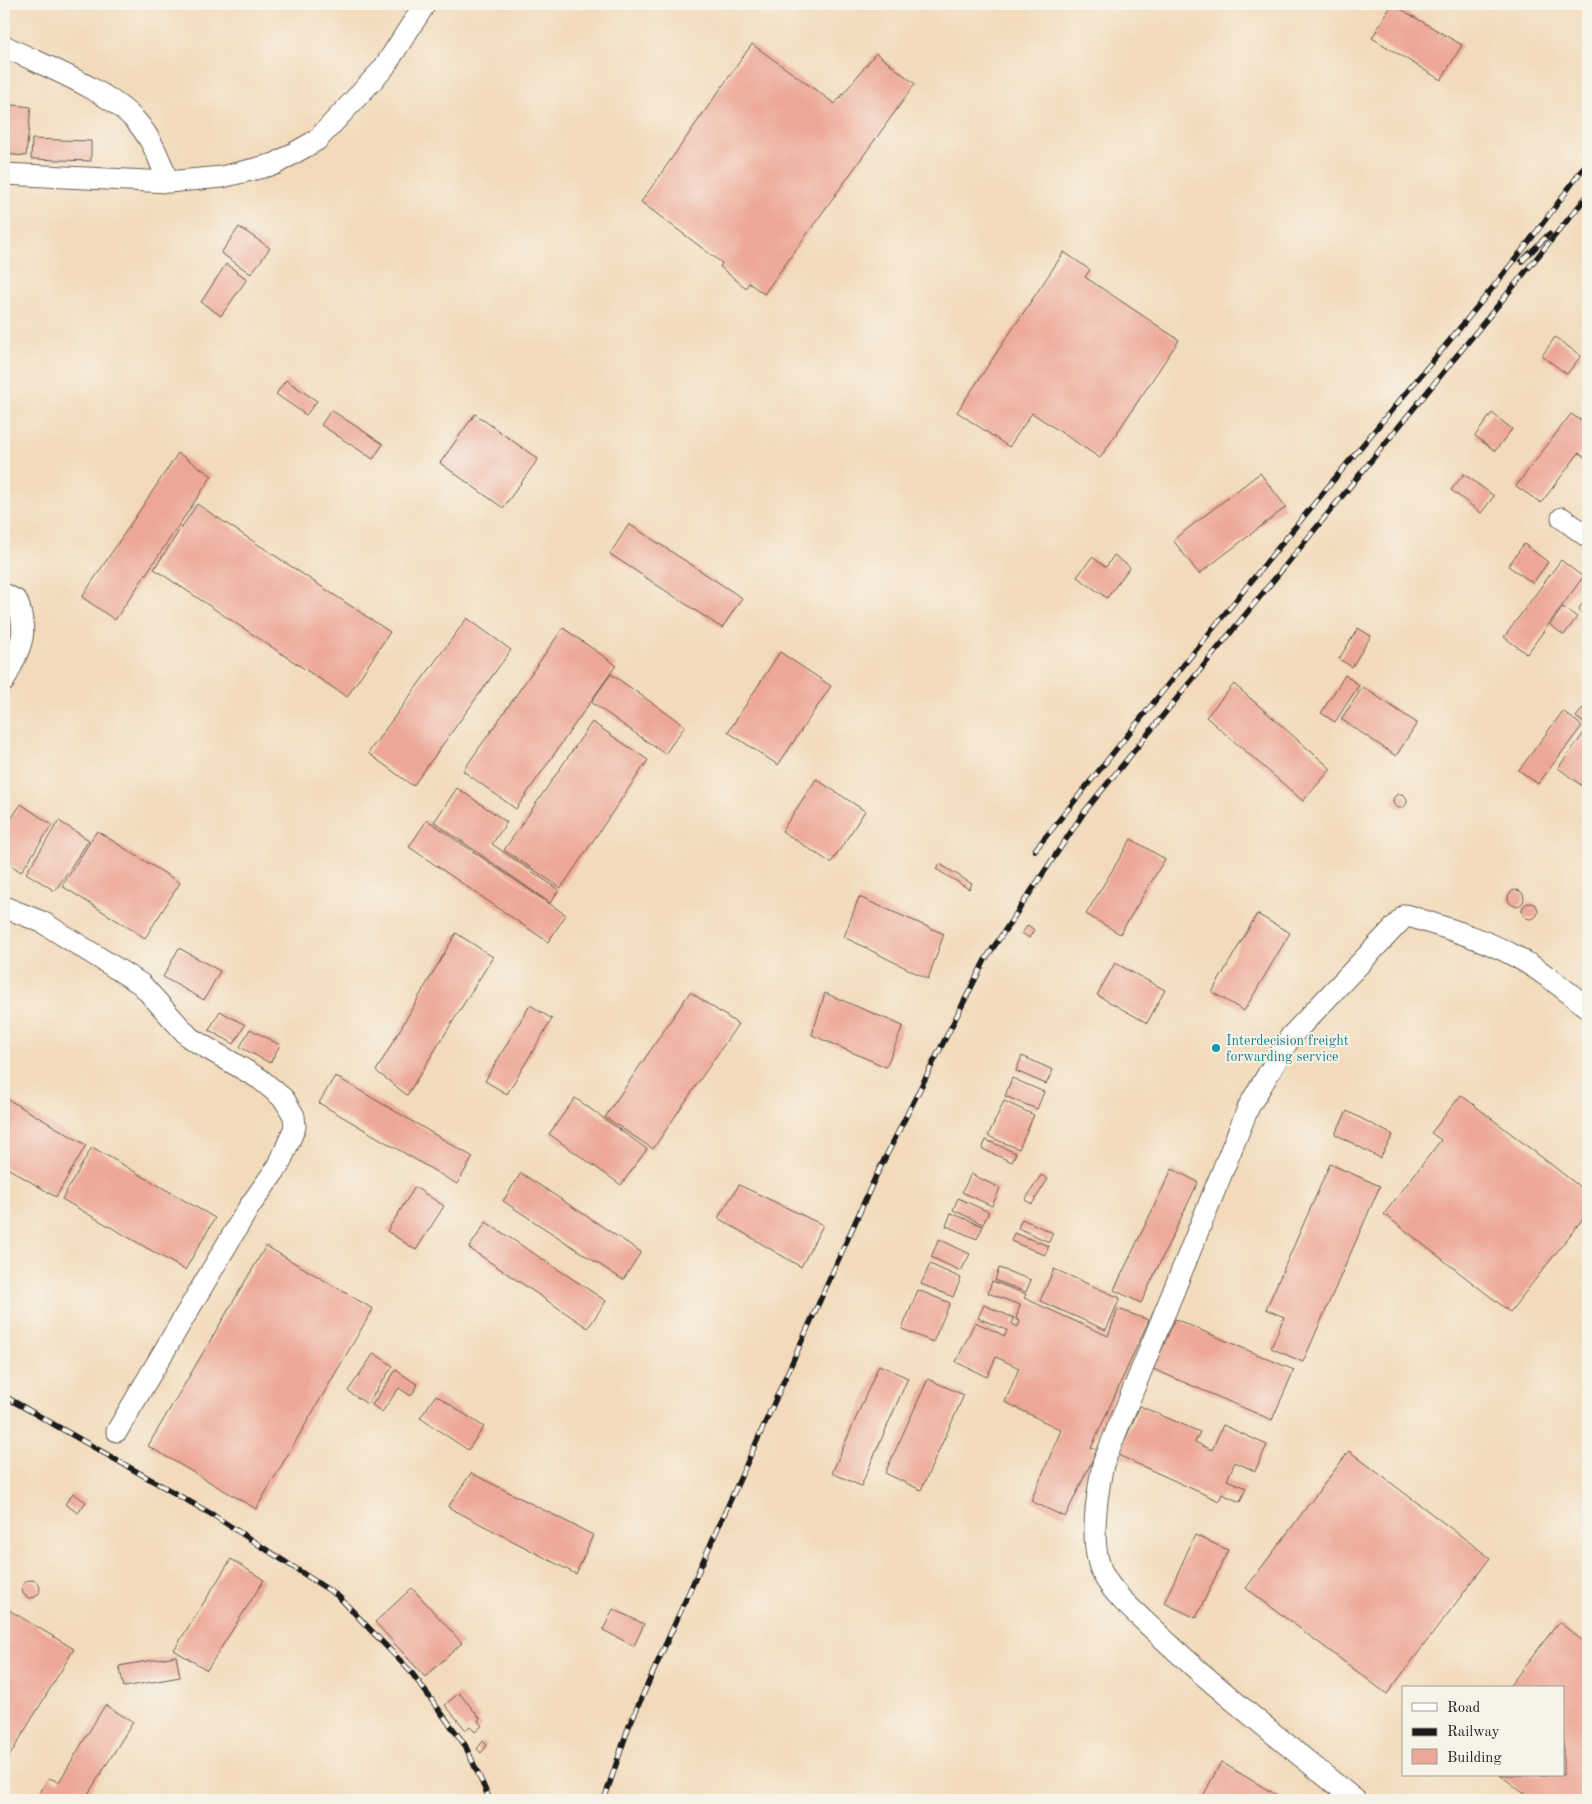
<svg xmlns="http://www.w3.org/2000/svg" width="1592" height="1804" font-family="'Old Standard TT',serif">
	<rect width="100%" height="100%" fill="#f7f3e8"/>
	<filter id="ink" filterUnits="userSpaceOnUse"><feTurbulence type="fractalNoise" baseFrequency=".02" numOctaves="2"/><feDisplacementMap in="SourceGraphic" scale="10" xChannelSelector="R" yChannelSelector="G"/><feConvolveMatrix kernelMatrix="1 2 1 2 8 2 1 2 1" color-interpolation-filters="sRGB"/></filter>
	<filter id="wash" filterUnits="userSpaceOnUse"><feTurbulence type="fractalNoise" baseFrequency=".0096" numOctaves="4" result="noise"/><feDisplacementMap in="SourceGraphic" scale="20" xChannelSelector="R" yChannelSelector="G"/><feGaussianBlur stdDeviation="1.12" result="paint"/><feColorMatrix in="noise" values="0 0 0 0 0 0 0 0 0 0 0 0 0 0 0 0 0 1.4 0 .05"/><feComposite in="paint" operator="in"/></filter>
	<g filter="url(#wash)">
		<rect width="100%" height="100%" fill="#f2daba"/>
		<g id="blocks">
			<g fill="#eda796">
				<polygon points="1392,4 1462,45 1441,80 1372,38"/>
				<polygon points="752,44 835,104 876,53 915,84 764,294 749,283 746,288 720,267 722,263 641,202"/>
				<polygon points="4,104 31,107 26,156 4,154"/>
				<polygon points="32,139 91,141 91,161 31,159"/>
				<polygon points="239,227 270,248 251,274 221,253"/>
				<polygon points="1064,252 1090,270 1085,277 1179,340 1100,458 1032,413 1009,447 957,412"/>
				<polygon points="226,264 247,279 221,316 201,302"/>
				<polygon points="1555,337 1581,356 1567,374 1542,356"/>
				<polygon points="286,380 317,401 306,415 276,394"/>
				<polygon points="331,410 383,444 373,459 321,425"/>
				<polygon points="1492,413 1512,429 1495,451 1475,436"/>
				<polygon points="475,414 538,459 503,508 440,463"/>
				<polygon points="1571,414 1588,425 1588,460 1579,453 1541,503 1516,486"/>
				<polygon points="178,453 212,476 115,620 82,597"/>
				<polygon points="1260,473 1286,507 1199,574 1173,540"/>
				<polygon points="1464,474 1494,496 1481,513 1451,490"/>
				<polygon points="197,504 390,632 347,697 154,569"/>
				<polygon points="629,524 742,598 722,628 610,554"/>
				<polygon points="1524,544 1548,562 1533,583 1508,566"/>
				<polygon points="1114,555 1130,567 1107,598 1077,577 1092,557 1106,567"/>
				<polygon points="1561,560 1583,577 1527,654 1504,637"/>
				<polygon points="1585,601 1588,601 1588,618 1580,612 1579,608"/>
				<polygon points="1563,607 1577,617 1564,635 1550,625"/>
				<polygon points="467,618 511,650 413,786 368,753"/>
				<polygon points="563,628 616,665 516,809 463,771"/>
				<polygon points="1358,628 1371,636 1352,667 1339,659"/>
				<polygon points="780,652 831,686 778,765 728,732"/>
				<polygon points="611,674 685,726 665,754 591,702"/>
				<polygon points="1345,675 1359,685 1335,722 1321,713"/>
				<polygon points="1234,684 1331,769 1303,801 1206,717"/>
				<polygon points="1363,687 1417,723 1396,756 1341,719"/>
				<polygon points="1587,703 1588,704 1588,726 1576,717"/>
				<polygon points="1563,711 1582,726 1538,784 1519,770"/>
				<polygon points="592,722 648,760 561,888 504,850"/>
				<polygon points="1587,729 1588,730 1588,790 1558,768"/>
				<polygon points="816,779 865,811 831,863 782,831"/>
				<polygon points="457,788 507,822 492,844 559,890 550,903 434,822"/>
				<circle cx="1400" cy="801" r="7"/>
				<polygon points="21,804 52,825 21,872 4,860 4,830"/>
				<polygon points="427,820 566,915 548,942 409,847"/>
				<polygon points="59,821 89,840 55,891 26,873"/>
				<polygon points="97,831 180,883 145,938 62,886"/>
				<polygon points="1131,839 1165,859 1120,934 1086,914"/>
				<polygon points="940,864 972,884 969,889 936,869"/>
				<circle cx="1516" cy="898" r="8"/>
				<polygon points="859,897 944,934 928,979 844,937"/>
				<circle cx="1530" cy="911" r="8"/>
				<polygon points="1257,914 1290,933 1244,1011 1212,992"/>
				<polygon points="1028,925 1034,930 1029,938 1022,933"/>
				<polygon points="456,933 493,957 407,1095 376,1071"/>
				<polygon points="179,948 220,971 204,1000 163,977"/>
				<polygon points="1115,963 1165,990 1147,1023 1097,995"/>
				<polygon points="690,992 738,1024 653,1149 605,1117"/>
				<polygon points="825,993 903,1026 886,1067 812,1035"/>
				<polygon points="530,1005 552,1019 507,1094 485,1081"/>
				<polygon points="220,1011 245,1025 234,1044 209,1030"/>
				<polygon points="250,1029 280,1045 270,1063 240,1047"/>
				<polygon points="1022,1056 1053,1070 1046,1084 1016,1071"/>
				<polygon points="335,1076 473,1157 457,1184 319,1103"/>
				<polygon points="1012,1078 1044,1092 1037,1109 1005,1096"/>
				<polygon points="1461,1095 1588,1193 1588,1212 1510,1312 1384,1214 1441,1140 1431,1133"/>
				<polygon points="4,1097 86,1145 56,1197 4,1166"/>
				<polygon points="575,1098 647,1149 621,1185 549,1134"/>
				<polygon points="1004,1101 1034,1115 1019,1149 988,1136"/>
				<polygon points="1347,1111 1393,1135 1380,1158 1335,1134"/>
				<polygon points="986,1140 1016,1153 1012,1162 982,1149"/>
				<polygon points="92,1147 215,1218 185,1270 62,1199"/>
				<polygon points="1330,1164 1380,1186 1303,1362 1271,1348 1284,1317 1266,1309"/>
				<polygon points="1172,1169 1198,1182 1141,1303 1114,1290"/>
				<polygon points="521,1173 641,1252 623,1280 503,1201"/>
				<polygon points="971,1174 1000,1188 992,1206 962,1192"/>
				<polygon points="1041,1175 1048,1179 1032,1204 1025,1200"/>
				<polygon points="739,1185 823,1225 801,1267 718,1218"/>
				<polygon points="415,1187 444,1206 416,1250 387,1231"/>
				<polygon points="958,1198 989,1212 983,1224 953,1210"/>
				<polygon points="951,1213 983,1226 977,1239 946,1226"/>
				<polygon points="1022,1219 1053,1233 1049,1242 1018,1228"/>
				<polygon points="486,1222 606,1301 588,1328 469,1248"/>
				<polygon points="1014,1233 1049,1246 1045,1255 1011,1241"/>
				<polygon points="939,1239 970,1254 961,1271 931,1257"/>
				<polygon points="266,1246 373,1309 256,1509 148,1446"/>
				<polygon points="930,1264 961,1278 953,1297 921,1284"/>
				<polygon points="999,1268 1031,1280 1026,1292 995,1280"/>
				<polygon points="1054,1269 1120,1298 1106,1330 1040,1301"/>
				<polygon points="992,1281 1026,1294 1024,1298 1108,1336 1118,1309 1149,1320 1091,1448 1097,1450 1065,1517 1031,1501 1061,1430 1005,1402 1019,1368 996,1357 987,1377 956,1362 975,1322 1005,1336 1007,1330 978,1318 984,1305 1014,1318 1012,1324 1018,1327 1020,1321 1016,1319 1020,1305 988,1293"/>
				<polygon points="918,1290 950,1303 933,1342 902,1329"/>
				<polygon points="1175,1319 1294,1370 1272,1420 1153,1369"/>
				<polygon points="374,1353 393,1366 367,1404 348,1391"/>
				<polygon points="879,1365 908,1378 861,1486 832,1473"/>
				<polygon points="396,1370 418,1385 411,1396 399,1388 382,1412 372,1405"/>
				<polygon points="928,1379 964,1395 921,1490 885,1473"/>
				<polygon points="436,1395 484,1427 468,1450 420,1418"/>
				<polygon points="1140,1406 1200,1432 1195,1442 1212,1450 1223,1425 1267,1445 1255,1471 1235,1462 1227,1480 1246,1488 1240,1502 1222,1494 1219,1501 1118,1455"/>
				<polygon points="1349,1451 1490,1558 1387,1694 1246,1588"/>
				<polygon points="471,1473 593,1535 576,1574 448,1507"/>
				<polygon points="73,1493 86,1502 78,1513 65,1504"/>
				<polygon points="1195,1535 1228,1550 1196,1618 1164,1603"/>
				<polygon points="231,1559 264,1580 207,1670 174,1650"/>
				<circle cx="31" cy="1589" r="9"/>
				<polygon points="412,1588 462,1643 425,1677 375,1622"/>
				<polygon points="4,1607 74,1649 4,1765"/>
				<polygon points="613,1609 644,1624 634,1646 603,1630"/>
				<polygon points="1559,1622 1588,1645 1588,1800 1532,1800 1500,1775 1563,1775 1563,1688 1508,1688"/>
				<polygon points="176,1656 180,1677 124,1687 119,1666"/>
				<polygon points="459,1693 480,1718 478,1721 482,1726 475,1732 470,1726 466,1730 445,1705"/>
				<polygon points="105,1705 133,1722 85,1799 87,1800 35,1800 49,1778 59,1782"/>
				<polygon points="483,1741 487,1745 481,1753 477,1749"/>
				<polygon points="1221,1762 1285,1800 1201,1800"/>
			</g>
		</g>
	</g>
	<g filter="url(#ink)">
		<use href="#blocks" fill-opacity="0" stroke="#675e53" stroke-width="1"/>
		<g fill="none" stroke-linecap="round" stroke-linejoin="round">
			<g stroke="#675e53" stroke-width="23">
				<g id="minor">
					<path d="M4 46C42 65 108 90 136 121 152 139 160 160 168 182"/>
					<polyline points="4,174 168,182 222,177 275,164 317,140 383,69 425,4"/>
					<polyline points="1562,518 1588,537"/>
					<path d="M4 594 17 601C30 637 19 649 4 681"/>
					<polyline points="4,907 42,922 141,984 190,1038 260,1079 284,1099 294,1116 295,1127 279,1165 249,1207 117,1431"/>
					<path d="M1355 1800C1289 1746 1221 1693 1158 1634 1140 1616 1116 1598 1104 1576 1088 1547 1097 1494 1103 1464L1249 1106 1291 1036 1406 915C1442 927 1479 937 1513 955 1540 969 1564 989 1588 1008"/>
				</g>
			</g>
			<use href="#minor" stroke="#fff" stroke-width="21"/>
			<g stroke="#1c1c1c" stroke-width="5.5">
				<g id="rail">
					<polyline points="1522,261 1549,234"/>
					<path d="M1035 850C1133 729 1229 607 1328 487 1416 379 1509 275 1588 161"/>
					<polyline points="4,1396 213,1515 338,1596 411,1672 465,1745 490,1800"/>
					<polyline points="604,1800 629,1726 875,1178 985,960 1085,811 1588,195"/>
				</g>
			</g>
			<use href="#rail" stroke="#f7f3e8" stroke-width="4" stroke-dasharray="11" stroke-linecap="butt"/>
		</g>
	</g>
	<circle fill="#0f9aa8" stroke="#f7f3e8" stroke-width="2" cx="1216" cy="1048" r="5"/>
	<g text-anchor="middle" stroke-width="4" stroke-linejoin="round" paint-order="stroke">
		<g font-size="14" fill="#0d838f" stroke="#f7f3e8" text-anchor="start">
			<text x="1226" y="1045">Interdecision freight<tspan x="1226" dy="16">forwarding service</tspan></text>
		</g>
	</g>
	<rect width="1592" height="1804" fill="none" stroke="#f7f3e8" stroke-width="20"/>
	<rect x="1402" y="1686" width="162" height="90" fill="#f7f3e8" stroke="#9f9d96"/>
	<rect x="1412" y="1703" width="25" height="8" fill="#ffffff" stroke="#9f9d96"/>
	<text x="1447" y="1712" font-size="15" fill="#1c1c1c">Road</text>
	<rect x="1412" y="1728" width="25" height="8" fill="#1c1c1c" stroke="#9f9d96"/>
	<text x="1447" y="1736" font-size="15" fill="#1c1c1c">Railway</text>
	<rect x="1412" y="1749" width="25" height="15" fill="#eda796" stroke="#9f9d96"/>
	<text x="1447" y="1762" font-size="15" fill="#1c1c1c">Building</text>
</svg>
